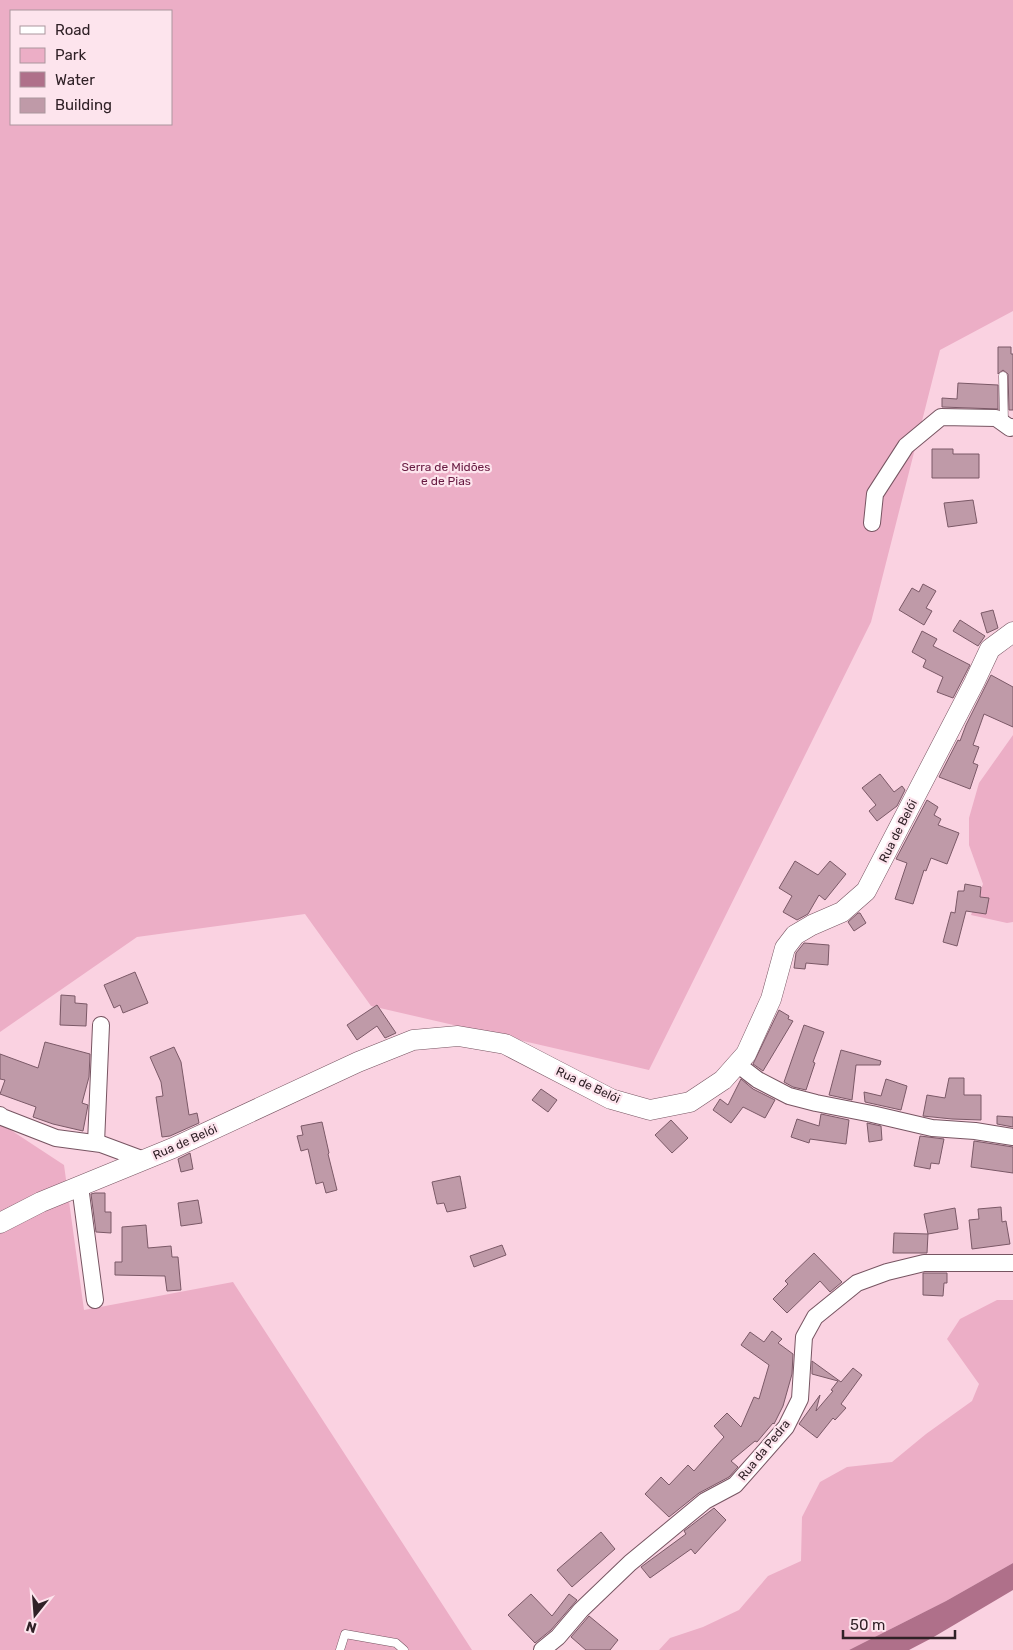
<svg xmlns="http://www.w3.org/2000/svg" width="1013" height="1650" font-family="Rubik,sans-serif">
	<rect width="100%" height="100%" fill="#fad2e1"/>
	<g fill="#ecaec6" fill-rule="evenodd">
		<path d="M0 0H1013V311L940 350 871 622 649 1070 371 1006 305 914 137 937 0 1032ZM11 11H171V124H11Z"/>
		<polygon points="1013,735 1013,922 1007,923 971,915 983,884 969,845 969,818 979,783"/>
		<polygon points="0,1123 64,1165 84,1310 233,1282 472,1650 0,1650"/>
		<polygon points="997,1300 1013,1300 1013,1563 946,1601 849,1650 659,1650 670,1638 703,1627 739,1610 768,1576 801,1561 802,1517 820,1482 847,1467 892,1462 926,1434 972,1401 979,1384 947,1339 960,1319"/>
	</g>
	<polygon fill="#af708a" points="1013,1563 1013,1590 932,1638 909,1650 849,1650 946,1601"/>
	<g fill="#bf9aa8" stroke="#7b5967">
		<polygon points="998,347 1011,347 1011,354 1013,354 1013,410 1009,410 1008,374 1003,370 998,374"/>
		<polygon points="958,383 998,385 998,409 942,407 942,398 957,399"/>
		<polygon points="932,449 953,449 953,454 979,454 979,478 932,478"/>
		<polygon points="973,500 977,523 948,527 944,503"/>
		<polygon points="923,584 936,591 926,608 932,611 924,625 899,610 912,588 919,592"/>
		<polygon points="993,610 998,628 987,633 981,613"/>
		<polygon points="960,620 985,636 978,646 953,631"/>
		<polygon points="922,631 937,639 933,646 970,665 953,698 937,692 943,677 923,667 926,660 912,652"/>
		<polygon points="991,675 1013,687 1013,727 984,714 973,745 979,747 973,763 978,765 970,789 939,777 958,740 960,741 966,725"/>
		<polygon points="880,774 894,792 902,786 905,790 897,806 877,821 869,811 876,805 862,788"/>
		<polygon points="927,800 938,807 934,815 941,819 938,825 959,833 947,864 931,858 926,871 924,870 913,904 895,899 907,863 896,859"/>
		<polygon points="795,861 818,875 830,861 846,874 825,900 819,895 808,914 797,920 783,912 792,896 779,888"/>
		<polygon points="965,884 981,887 980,897 989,898 986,914 966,911 957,946 943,942 951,912 955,913 958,891 964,891"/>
		<polygon points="858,913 860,913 866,923 854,931 848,922"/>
		<polygon points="804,943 829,945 828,965 806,963 805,969 794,968 796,953"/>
		<polygon points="135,972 148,1003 123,1013 120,1005 114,1008 104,985"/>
		<polygon points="61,995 75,996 75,1003 87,1004 86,1026 60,1025"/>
		<polygon points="377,1005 396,1033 385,1038 377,1026 357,1040 347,1025"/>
		<polygon points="779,1010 789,1016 788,1019 793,1021 763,1071 753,1064"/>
		<polygon points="804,1025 824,1032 813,1062 815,1063 806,1090 793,1087 784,1082"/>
		<polygon points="45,1042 90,1054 89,1077 82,1103 88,1105 83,1131 53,1124 33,1117 36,1107 0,1094 5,1080 0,1079 0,1054 38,1068"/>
		<polygon points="174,1047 181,1062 189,1115 197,1113 199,1123 170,1136 162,1137 156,1097 163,1096 161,1082 150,1057"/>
		<polygon points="841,1050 881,1061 880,1065 856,1065 852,1100 829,1095"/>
		<polygon points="949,1078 964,1078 964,1095 981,1095 981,1120 952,1119 923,1116 927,1095 945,1098"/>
		<polygon points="741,1079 753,1089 775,1100 765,1118 743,1107 731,1123 713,1110 720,1099 728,1105"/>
		<polygon points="886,1079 907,1086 901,1110 865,1102 864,1092 881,1096"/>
		<polygon points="541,1089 557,1100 548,1112 532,1100"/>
		<polygon points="821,1114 849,1120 846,1144 810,1139 809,1143 791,1137 797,1119 819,1126"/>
		<polygon points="997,1116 1013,1117 1013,1127 997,1124"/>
		<polygon points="671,1120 688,1138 672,1153 655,1135"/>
		<polygon points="322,1122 329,1153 328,1154 337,1190 326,1193 323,1182 316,1184 308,1149 301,1151 297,1136 303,1135 301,1126"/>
		<polygon points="867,1123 881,1126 882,1140 869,1142"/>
		<polygon points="920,1136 944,1139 939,1164 931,1163 930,1169 914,1166"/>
		<polygon points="974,1141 1013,1147 1013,1173 971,1167"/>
		<polygon points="190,1153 193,1169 181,1172 178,1159"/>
		<polygon points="460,1176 466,1208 447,1212 444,1203 437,1204 432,1182"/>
		<polygon points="95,1193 105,1193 105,1212 111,1212 111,1233 96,1232 91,1194"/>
		<polygon points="198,1200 202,1223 181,1226 178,1203"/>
		<polygon points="1001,1207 1002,1222 1006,1221 1010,1244 972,1249 969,1220 979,1219 978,1209"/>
		<polygon points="955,1208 958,1229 928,1234 924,1214"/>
		<polygon points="146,1225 148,1248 171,1246 172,1257 178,1257 181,1290 167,1291 165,1276 115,1275 115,1262 122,1262 122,1227"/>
		<polygon points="894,1233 928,1234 927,1253 893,1253"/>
		<polygon points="502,1245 506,1255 474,1267 470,1256"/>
		<polygon points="814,1253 842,1282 830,1292 820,1281 787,1313 773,1299 788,1284 785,1281"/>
		<polygon points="923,1273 947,1273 947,1283 944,1283 943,1296 923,1295"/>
		<polygon points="772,1331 782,1339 778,1343 793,1354 792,1374 783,1406 774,1424 773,1423 757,1442 755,1441 731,1461 738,1467 729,1477 699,1493 669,1517 645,1494 661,1477 669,1485 688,1465 694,1471 724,1437 714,1426 727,1413 741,1427 754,1397 759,1399 769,1365 741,1345 750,1332 764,1342"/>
		<polygon points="812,1361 841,1382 853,1368 862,1375 841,1404 846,1408 835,1420 833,1418 817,1438 799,1424 820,1395 816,1411 833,1391 831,1390 838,1381 812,1374"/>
		<polygon points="714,1508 726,1520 695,1554 691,1549 650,1578 641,1567 686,1534 684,1531"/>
		<polygon points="601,1532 615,1549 572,1587 557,1570"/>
		<polygon points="531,1594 552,1616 569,1594 577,1600 551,1630 535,1643 508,1615"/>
		<polygon points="589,1616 618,1640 610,1650 586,1650 571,1637"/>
	</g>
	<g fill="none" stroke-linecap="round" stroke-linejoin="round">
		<g stroke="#775562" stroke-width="9">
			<g id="service">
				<polyline points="1003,376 1004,422"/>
				<polyline points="340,1650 345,1634 396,1643 404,1650"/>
			</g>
		</g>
		<g stroke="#775562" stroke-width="18">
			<g id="minor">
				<polyline points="872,523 875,494 906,446 941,417 996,418 1010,428 1013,427"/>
				<polyline points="737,1064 758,1080 789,1096 816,1103 872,1114 932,1128 975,1131 1013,1137"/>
				<polyline points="0,1115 2,1117 56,1138 101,1144 144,1160"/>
				<polyline points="96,1143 101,1025"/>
				<polyline points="80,1186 95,1300"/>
				<polyline points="542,1650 558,1637 581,1610 630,1563 705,1501 735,1485 786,1427 800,1399 804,1337 815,1317 857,1283 887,1272 924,1263 1013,1263"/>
			</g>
		</g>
		<g stroke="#775562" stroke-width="21">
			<polyline id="tertiary" points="0,1223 41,1202 173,1148 358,1062 413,1040 458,1036 505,1044 611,1099 650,1110 690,1102 723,1080 746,1054 771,999 785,948 795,935 812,925 842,912 866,891 974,683 990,649 1013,632"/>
		</g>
		<use href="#service" stroke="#fff" stroke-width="8"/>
		<use href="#minor" stroke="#fff" stroke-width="16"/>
		<use href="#tertiary" stroke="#fff" stroke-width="20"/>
	</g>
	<g text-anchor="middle" stroke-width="4.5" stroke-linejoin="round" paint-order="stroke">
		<g font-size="12" fill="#661940" stroke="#fde4ed">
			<text x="446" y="471">Serra de Midões<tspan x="446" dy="14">e de Pias</tspan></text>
		</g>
		<g font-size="12" fill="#302127" stroke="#fde4ed">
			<text transform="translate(898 831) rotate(-63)" y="4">Rua de Belói</text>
			<text transform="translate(588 1085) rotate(25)" y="4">Rua de Belói</text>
			<text transform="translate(185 1142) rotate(-24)" y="4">Rua de Belói</text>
			<text transform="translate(764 1450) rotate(-51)" y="4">Rua da Pedra</text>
		</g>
	</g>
	<rect x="10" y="10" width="162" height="115" fill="#fde4ed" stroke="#ab969e"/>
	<rect x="20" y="26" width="25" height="8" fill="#ffffff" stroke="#ab969e"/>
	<text x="55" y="35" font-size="15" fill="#302127">Road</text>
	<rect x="20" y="48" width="25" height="15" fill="#ecaec6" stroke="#ab969e"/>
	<text x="55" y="60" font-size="15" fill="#302127">Park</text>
	<rect x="20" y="72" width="25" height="15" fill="#af708a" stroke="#ab969e"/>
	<text x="55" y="85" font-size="15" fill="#302127">Water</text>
	<rect x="20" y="98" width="25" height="15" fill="#bf9aa8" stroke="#ab969e"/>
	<text x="55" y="110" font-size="15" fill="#302127">Building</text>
	<g transform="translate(35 1615) rotate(197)" stroke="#fde4ed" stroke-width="4" paint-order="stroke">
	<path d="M0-4L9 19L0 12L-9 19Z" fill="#302127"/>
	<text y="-8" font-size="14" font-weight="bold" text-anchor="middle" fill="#302127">N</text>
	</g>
	<path d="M843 1630v8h112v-8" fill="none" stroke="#302127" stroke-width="2.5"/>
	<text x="850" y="1630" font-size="15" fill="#302127" stroke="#fde4ed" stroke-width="4" paint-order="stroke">50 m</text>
</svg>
